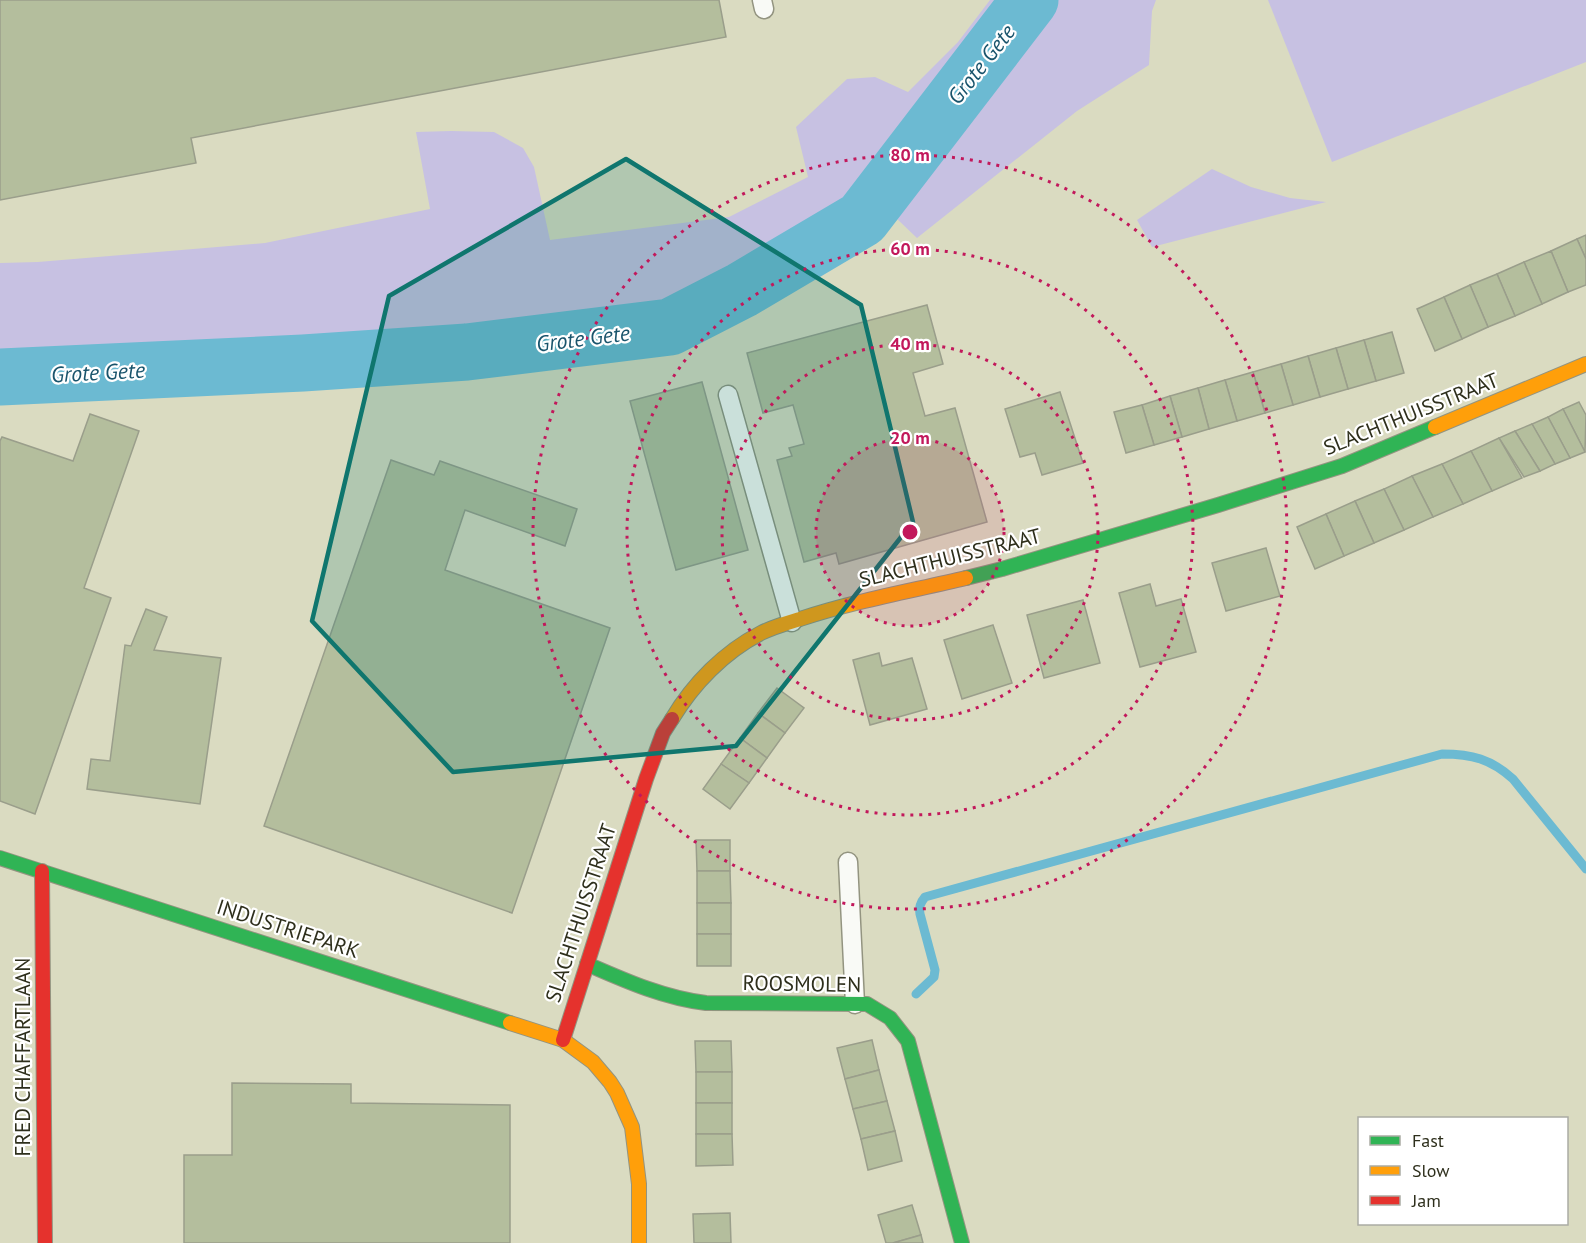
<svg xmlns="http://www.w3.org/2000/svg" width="1586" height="1243" font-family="'PT Sans',sans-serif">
	<rect width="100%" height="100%" fill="#dadbc1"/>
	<g fill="#c7c1e2">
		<polygon points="990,0 1156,0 1152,11 1149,65 1077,111 917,238 895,217 862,219 742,290 670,327 467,352 303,363 0,377 0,263 38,262 265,243 430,209 416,132 451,131 494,132 523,148 534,167 550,240 729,217 808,177 796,127 847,79 875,77 908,92 958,42"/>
		<polygon points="1268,0 1586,0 1586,62 1332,162"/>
		<polygon points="1212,169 1251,187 1290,198 1326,202 1152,247 1137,220"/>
	</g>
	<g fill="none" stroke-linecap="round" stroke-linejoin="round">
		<path stroke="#6cbad2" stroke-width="9" d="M916 994 934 977 935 970 920 914C919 907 920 903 925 897L1442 754C1472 754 1491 759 1513 779L1586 869"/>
		<polyline stroke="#6cbad2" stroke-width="57" points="0,377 303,363 467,352 670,327 742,290 862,219 1030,0"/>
	</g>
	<g fill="#b4be9d" stroke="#9a9e8b" stroke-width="1.5">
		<polygon points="0,0 719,0 726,37 191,138 196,163 0,200"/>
		<polygon points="1586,235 1586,259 1577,239"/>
		<polygon points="1577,239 1586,259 1586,285 1568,292 1551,251"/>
		<polygon points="1551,251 1568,292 1542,304 1524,262"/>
		<polygon points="1524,262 1542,304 1515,316 1497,274"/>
		<polygon points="1497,274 1515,316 1488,327 1470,285"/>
		<polygon points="1470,285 1488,327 1462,339 1444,297"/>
		<polygon points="1444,297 1462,339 1435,351 1417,309"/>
		<polygon points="927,305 943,364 913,373 925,416 955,408 987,522 839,564 836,553 804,562 777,460 792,456 789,448 804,444 793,405 763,413 747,353"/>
		<polygon points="1392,332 1404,373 1376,381 1364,340"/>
		<polygon points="1364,340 1376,381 1348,389 1336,348"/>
		<polygon points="1336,348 1348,389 1320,397 1308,356"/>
		<polygon points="1308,356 1320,397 1293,405 1281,364"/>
		<polygon points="1281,364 1293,405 1265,413 1253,372"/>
		<polygon points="1253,372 1265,413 1237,421 1225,380"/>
		<polygon points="1225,380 1237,421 1209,429 1198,388"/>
		<polygon points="702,382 748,550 676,570 630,401"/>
		<polygon points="1198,388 1209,429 1182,437 1170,396"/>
		<polygon points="1060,392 1083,463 1042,475 1035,453 1020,457 1005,409"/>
		<polygon points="1170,396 1182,437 1154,445 1142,405"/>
		<polygon points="1579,402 1586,415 1585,452 1563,409"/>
		<polygon points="1142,405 1154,445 1126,453 1114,412"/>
		<polygon points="1563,409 1585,452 1570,458 1548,417"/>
		<polygon points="90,414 139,431 84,588 111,598 35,814 0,801 0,441 2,437 73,461"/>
		<polygon points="1548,417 1570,458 1555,464 1532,424"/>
		<polygon points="1532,424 1555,464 1540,471 1515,431"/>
		<polygon points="1515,431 1540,471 1524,477 1499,438"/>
		<polygon points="1499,438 1522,478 1492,491 1471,451"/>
		<polygon points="1471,451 1492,491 1463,504 1442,464"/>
		<polygon points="391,460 434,475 440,461 577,509 565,546 465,510 445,570 610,628 512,913 264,826"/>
		<polygon points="1442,464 1463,504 1433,517 1412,476"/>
		<polygon points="1412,476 1433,517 1404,530 1384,489"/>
		<polygon points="1384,489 1404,530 1374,543 1355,501"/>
		<polygon points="1355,501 1374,543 1344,556 1326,514"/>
		<polygon points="1326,514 1344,556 1315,569 1297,527"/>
		<polygon points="1266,548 1280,596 1226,611 1212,563"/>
		<polygon points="1150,584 1156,606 1181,599 1196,652 1140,667 1119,593"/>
		<polygon points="1083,600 1100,663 1044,678 1027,615"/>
		<polygon points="146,609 167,617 154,650 221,658 200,804 87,789 91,759 110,761 125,645 131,646"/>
		<polygon points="993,625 1012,683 962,699 944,640"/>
		<polygon points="879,653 882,666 912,658 927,709 870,725 853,660"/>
		<polygon points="777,688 804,708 785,733 758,713"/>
		<polygon points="758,713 785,733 767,758 740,738"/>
		<polygon points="740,738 767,758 749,783 721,764"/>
		<polygon points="721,764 749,783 730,809 703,789"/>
		<polygon points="696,840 730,840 730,871 697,871"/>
		<polygon points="697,871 730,871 731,903 697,903"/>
		<rect x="697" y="903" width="34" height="31"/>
		<rect x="697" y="934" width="34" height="32"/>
		<polygon points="872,1040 879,1070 845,1079 837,1048"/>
		<polygon points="695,1041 731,1041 732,1072 696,1072"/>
		<polygon points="879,1070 887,1101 853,1109 845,1079"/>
		<rect x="696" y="1072" width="36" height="31"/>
		<polygon points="232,1083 351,1084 351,1103 510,1105 510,1243 184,1243 184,1155 232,1155"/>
		<polygon points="887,1101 895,1131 861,1139 853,1109"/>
		<rect x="696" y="1103" width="36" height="31"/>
		<polygon points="895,1131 902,1161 868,1170 861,1139"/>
		<polygon points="696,1134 732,1134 733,1165 696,1166"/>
		<polygon points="912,1205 921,1235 893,1243 886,1243 878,1215"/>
		<polygon points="730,1213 731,1243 694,1243 693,1214"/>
		<polygon points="921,1235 923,1243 893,1243"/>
	</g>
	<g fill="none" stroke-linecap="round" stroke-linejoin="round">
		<g stroke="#939480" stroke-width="21">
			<g id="lane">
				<polyline points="762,0 764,9"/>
				<polyline points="728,395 792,622"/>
				<polyline points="848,862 855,1004"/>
			</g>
		</g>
		<g stroke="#939480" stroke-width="16">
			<g id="fast">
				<polyline points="966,578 1002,569 1218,505 1342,466 1435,427"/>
				<polyline points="0,858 510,1023"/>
				<path d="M587 964C626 981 664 998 706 1003L867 1004 890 1018 908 1041 962 1243"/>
			</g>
		</g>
		<g stroke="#939480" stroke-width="16">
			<g id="slow">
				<polyline points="1435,427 1586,364"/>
				<path d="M672 719C693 684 724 652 761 633 773 627 787 623 800 619 854 601 911 591 966 578"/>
				<polyline points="510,1023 563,1040 593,1062 610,1082 617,1093 632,1127 639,1184 639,1243"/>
			</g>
		</g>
		<g stroke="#939480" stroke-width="16">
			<g id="jam">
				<polyline points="42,871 45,1243"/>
				<polyline points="563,1040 646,779 663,733 672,719"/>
			</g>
		</g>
		<use href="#lane" stroke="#f9faf6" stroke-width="18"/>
		<use href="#fast" stroke="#30b455" stroke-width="14"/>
		<use href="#slow" stroke="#ff9f0a" stroke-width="14"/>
		<use href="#jam" stroke="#e5322d" stroke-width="14"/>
	</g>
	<path fill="#0f766e" fill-opacity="0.2" stroke="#0f766e" stroke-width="4.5" stroke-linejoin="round" d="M626 159 861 305 913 522 736 746 453 772 312 621 389 296Z"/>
	<circle cx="910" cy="532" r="94" fill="#c2185b" fill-opacity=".12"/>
	<g fill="none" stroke="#c2185b" stroke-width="3" stroke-dasharray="3 6">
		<circle cx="910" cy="532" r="94"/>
		<circle cx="910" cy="532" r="188"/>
		<circle cx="910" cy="532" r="283"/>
		<circle cx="910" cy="532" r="377"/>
	</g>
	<g text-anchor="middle" stroke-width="4.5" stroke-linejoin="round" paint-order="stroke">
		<g font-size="21" fill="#2e2f1c" stroke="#fff">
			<text transform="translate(1411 414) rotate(-22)" y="7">SLACHTHUISSTRAAT</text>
			<text transform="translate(950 558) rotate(-14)" y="7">SLACHTHUISSTRAAT</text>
			<text transform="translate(581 913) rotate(-72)" y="7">SLACHTHUISSTRAAT</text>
			<text transform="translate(288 929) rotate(18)" y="7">INDUSTRIEPARK</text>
			<text transform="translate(802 984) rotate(1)" y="7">ROOSMOLEN</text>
			<text transform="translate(23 1057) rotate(-90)" y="7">FRED CHAFFARTLAAN</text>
		</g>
		<g font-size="22" font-style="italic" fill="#19546c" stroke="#fff">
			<text transform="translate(981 64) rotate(-52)" y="8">Grote Gete</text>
			<text transform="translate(583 338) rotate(-7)" y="8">Grote Gete</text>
			<text transform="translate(98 372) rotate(-3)" y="8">Grote Gete</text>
		</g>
	</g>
	<circle cx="910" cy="532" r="9" fill="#c2185b" stroke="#fff" stroke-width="3"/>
	<g font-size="18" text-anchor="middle" font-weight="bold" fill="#c2185b" stroke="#fff" stroke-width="4.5" stroke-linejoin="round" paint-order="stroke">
		<text x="910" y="161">80 m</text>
		<text x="910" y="255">60 m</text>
		<text x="910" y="350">40 m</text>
		<text x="910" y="444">20 m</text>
	</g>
	<rect x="1358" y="1117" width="210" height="108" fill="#ffffff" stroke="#abaca4" stroke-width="1.5"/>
	<rect x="1370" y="1136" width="30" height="9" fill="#30b455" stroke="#abaca4" stroke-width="1.5"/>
	<text x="1412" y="1147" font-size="18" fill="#2e2f1c">Fast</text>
	<rect x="1370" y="1166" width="30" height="9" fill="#ff9f0a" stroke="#abaca4" stroke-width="1.5"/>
	<text x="1412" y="1177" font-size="18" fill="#2e2f1c">Slow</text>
	<rect x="1370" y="1196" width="30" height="9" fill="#e5322d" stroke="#abaca4" stroke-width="1.5"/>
	<text x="1412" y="1207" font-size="18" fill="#2e2f1c">Jam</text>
</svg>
